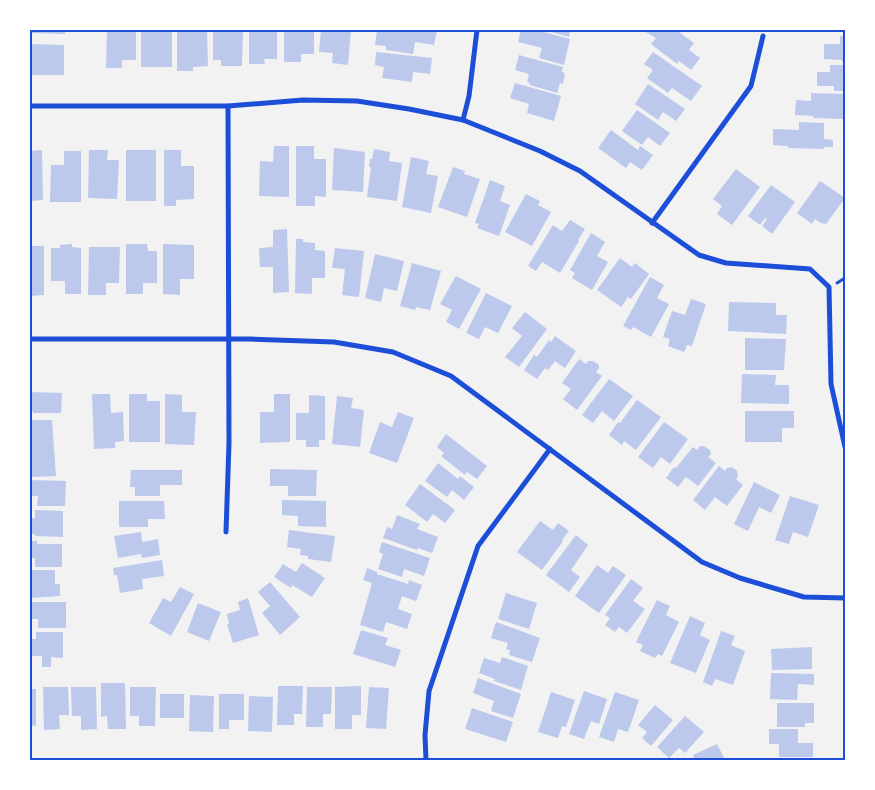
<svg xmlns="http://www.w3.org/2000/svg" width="875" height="790" font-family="Georgia,serif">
	<rect width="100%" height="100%" fill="#f2f2f2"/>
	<g fill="#bdc9ec">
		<polygon points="30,30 65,30 65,34 30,33"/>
		<polygon points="107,30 136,30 136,60 122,60 122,68 106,68"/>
		<rect x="141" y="30" width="31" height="37"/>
		<polygon points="177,30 207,30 208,66 193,67 193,71 177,71"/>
		<polygon points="213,30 243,30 242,66 221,66 221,60 213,60"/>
		<polygon points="249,30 277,30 277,59 264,59 265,64 249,64"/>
		<polygon points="284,30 314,30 314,54 301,54 301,62 284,62"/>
		<polygon points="321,30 351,30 348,65 332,63 333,53 319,52"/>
		<polygon points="377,30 437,30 434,45 415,42 413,54 386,50 386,46 375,45"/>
		<polygon points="521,30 536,30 570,39 564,65 539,58 542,48 518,42"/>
		<polygon points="544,30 570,30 569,37"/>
		<polygon points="648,30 676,30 694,43 689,50 700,58 691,70 679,61 677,64 651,44 656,38 646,32"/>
		<polygon points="840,36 845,36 845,62 842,62 842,60 824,59 824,44 840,44"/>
		<polygon points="30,44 64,45 64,75 30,75"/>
		<polygon points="376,52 432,58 430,74 413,72 412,82 382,78 384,67 375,65"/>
		<polygon points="653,52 702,86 691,101 672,88 668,93 647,78 653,70 644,64"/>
		<polygon points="519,55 563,67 562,72 565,73 563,84 560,83 557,93 530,85 530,83 527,82 529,74 515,70"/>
		<polygon points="830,65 845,65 845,91 834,91 834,86 817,86 817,72 830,72"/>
		<polygon points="515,83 561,96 554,121 527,113 529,104 510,98"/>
		<polygon points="648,84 685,109 676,121 663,112 658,120 635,104"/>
		<polygon points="811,93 844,94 843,119 813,118 813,116 795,115 796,100 811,101"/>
		<polygon points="637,110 670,133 660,146 648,137 642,145 622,131"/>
		<polygon points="799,122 824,123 824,139 833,140 833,147 824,147 824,149 788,148 788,146 773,145 773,129 799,130"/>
		<polygon points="611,130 638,150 640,146 653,155 642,170 630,162 626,168 598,148"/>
		<polygon points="274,146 289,146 289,197 259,196 260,161 273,162"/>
		<polygon points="296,146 314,146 314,159 326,159 326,197 315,196 315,206 296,206"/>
		<polygon points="334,148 365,152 363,192 332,190"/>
		<polygon points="374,149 390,152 389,161 402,163 397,201 367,197 371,167 369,167 370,159 372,159"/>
		<polygon points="42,150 43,200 30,201 30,151"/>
		<polygon points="89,150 108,150 107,160 119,160 117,199 88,198"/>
		<rect x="126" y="150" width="30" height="51"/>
		<polygon points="164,150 181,150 181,166 194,166 194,199 176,200 176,206 164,206"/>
		<polygon points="64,151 81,151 81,202 50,202 51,165 64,165"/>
		<polygon points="411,157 429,161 426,174 438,176 431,213 402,207"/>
		<polygon points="453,167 465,171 464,174 480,179 467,217 438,207"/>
		<polygon points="736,169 760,187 732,225 717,214 722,206 713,199"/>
		<polygon points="490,180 505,186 500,201 510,205 499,236 477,228 479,224 475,223"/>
		<polygon points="820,181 845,198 826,224 821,223 815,219 812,224 797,213"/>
		<polygon points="771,185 795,202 772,234 762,226 767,219 765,218 760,225 748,216"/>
		<polygon points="526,194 540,201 538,205 551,212 532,246 505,232"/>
		<polygon points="570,220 585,229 578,240 579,241 560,273 542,262 536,271 528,266 553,225 562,231"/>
		<polygon points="287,229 289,292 273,293 273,267 260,267 259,248 273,247 273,230"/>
		<polygon points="591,233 605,242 597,256 608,262 592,290 572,278 575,273 570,270"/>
		<polygon points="296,239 303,239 303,242 315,243 315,250 325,251 325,278 312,278 312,294 295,293"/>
		<polygon points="72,244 72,247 81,248 81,294 65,294 65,281 51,281 51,248 60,248 60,245"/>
		<polygon points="126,244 147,244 148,251 157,251 157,283 143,283 143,294 126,294"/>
		<polygon points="163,244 194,245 194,279 180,279 180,295 163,294"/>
		<polygon points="30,246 44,246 44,295 30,296"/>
		<polygon points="89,247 120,247 119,283 106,283 106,295 88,295"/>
		<polygon points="335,248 364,251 359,297 342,295 345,269 332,268"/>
		<polygon points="375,254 404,261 397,291 384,288 381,302 365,298"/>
		<polygon points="620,258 632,267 635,263 649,274 631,299 628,297 621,307 597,290"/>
		<polygon points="412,263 441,271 430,310 416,307 415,310 400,306"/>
		<polygon points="456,276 481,289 459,329 446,322 452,310 440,304"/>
		<polygon points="650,277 664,285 657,298 669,304 651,337 633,327 631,330 623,326"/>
		<polygon points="486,293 512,306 498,333 485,327 479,339 466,333"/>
		<polygon points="691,299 706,304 692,346 687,345 684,352 668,346 670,339 663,337 672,311 685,315"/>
		<polygon points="729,302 776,303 776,315 787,315 786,334 728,331"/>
		<polygon points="525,312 547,329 519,367 505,357 522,336 512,328"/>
		<polygon points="555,336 576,351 565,368 555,361 548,370 545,368 537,379 524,370 534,355 537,357 549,340 551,342"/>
		<polygon points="745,338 786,339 784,370 745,370"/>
		<polygon points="579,359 586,364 588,361 593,361 599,365 599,368 596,372 602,376 577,410 563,399 571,389 562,383"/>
		<polygon points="742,374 776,375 775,385 789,385 789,404 741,403"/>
		<polygon points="609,379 633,396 614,421 602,411 593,423 582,415"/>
		<polygon points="30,392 62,393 61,413 33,413 33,411 30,411"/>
		<polygon points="92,394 110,394 111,413 123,412 124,441 115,442 115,448 94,449"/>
		<polygon points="129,394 147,394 147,401 160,401 160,442 129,442"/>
		<polygon points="165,394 182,395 182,412 196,412 194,445 165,444"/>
		<polygon points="274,394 290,394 290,442 260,443 260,412 274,412"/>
		<polygon points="309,395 325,396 325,440 319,440 319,447 306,447 306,440 296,440 296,413 309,413"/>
		<polygon points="337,396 353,398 351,408 364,410 360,447 332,444"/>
		<polygon points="637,400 661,417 636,450 624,441 622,445 609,435 618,422 620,423"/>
		<polygon points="745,411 794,411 794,428 782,428 782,442 745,442"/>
		<polygon points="398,412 414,418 397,463 369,453 380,422 392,427"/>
		<polygon points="30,420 52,420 56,476 30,477"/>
		<polygon points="664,422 688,439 670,464 661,457 653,468 638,457"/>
		<polygon points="446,434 487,466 477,479 467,472 465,475 441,456 444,453 437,447"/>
		<polygon points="700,446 704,446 710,450 711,454 708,457 716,463 698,486 686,477 678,487 666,478 674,467 676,468 693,447 697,450"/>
		<polygon points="438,463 458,479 460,476 474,487 464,500 452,490 447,497 425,481"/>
		<polygon points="719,466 725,471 727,468 732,467 737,471 738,476 736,479 743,485 727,506 715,497 705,510 693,500"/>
		<polygon points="270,469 317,470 316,496 288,496 288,486 270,486"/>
		<polygon points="131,470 182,470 182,485 160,485 160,496 135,496 135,487 130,487"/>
		<polygon points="30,480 66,481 65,506 37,506 38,496 30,496"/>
		<polygon points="754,482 780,495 771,513 759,507 748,531 734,524"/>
		<polygon points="420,484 455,510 445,523 433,514 427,522 405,505"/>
		<polygon points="790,496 819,505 808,537 793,532 789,544 775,540"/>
		<polygon points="282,500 326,501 326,527 298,526 298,516 282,515"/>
		<polygon points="119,501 164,501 165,519 148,519 148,527 119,527"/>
		<polygon points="35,510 63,511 63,537 35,536 35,534 30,534 30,518 35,518"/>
		<polygon points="397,515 420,524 417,529 438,537 432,553 418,548 417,550 383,538 387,527 392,529"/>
		<polygon points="540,521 553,530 558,523 569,531 562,540 563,541 542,570 517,552"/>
		<polygon points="289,530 335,536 331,562 308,559 308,556 300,555 301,549 287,547"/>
		<polygon points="141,532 142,542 158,539 160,555 142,558 141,554 118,558 114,536"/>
		<polygon points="576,535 588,545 571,570 580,577 569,592 546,575"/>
		<polygon points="30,541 37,541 37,544 62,544 62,567 35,567 35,558 30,558"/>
		<polygon points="382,542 430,558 424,576 404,569 402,577 378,569 383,554 379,552"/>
		<polygon points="162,560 164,576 142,579 143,589 120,593 117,575 114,575 113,568"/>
		<polygon points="302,563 325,578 312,597 292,585 291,588 274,577 283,564 296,572"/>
		<polygon points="597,565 608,573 613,566 626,575 599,613 575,596"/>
		<polygon points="367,568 377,572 377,574 408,584 409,580 422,585 416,601 402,596 398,609 412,614 407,629 386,622 383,632 360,625 372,583 363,580"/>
		<polygon points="30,570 55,570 55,584 60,584 60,596 30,598"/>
		<polygon points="631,579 643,588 633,601 645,609 627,633 619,627 615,632 605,625 610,618 605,615"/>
		<polygon points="270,582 300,617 280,635 262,613 270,606 258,592"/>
		<polygon points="180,587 194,594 171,636 149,623 163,598 171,602"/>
		<polygon points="506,593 537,603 529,629 498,619"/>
		<polygon points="248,598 259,635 233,643 227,624 229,624 227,614 240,610 238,602"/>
		<polygon points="657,600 670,606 666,615 679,622 662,656 658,654 655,658 640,651 643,645 636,642"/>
		<polygon points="30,602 66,602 66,628 38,628 38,619 30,619"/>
		<polygon points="198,603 221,612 209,641 187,632"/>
		<polygon points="690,616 705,623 700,635 710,640 696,673 670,663"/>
		<polygon points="496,622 540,638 532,662 509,655 510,650 506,649 508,643 491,638"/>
		<polygon points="361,630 388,638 385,645 401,650 395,667 353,654"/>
		<polygon points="721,631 735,636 731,645 745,651 733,685 715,679 712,686 703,682"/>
		<polygon points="36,632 63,632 63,658 51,657 51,667 42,667 42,656 30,656 30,639 36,639"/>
		<polygon points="812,647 812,669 772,670 771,649"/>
		<polygon points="502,657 528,666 521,690 494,681 495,679 479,673 484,658 500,663"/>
		<polygon points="771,673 814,674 814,685 798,684 797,700 770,699"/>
		<polygon points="478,678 521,694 513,718 491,711 494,701 473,693"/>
		<polygon points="101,683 125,683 126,729 108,729 107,716 101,717"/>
		<polygon points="278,686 303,686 302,714 294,714 294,725 277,725"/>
		<polygon points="361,686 361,715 352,715 352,729 335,729 335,687"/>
		<polygon points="43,687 68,687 69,715 59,715 60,729 44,730"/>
		<polygon points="71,687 96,687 97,729 81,730 81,716 72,716"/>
		<polygon points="130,687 156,687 155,726 139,726 139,716 130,716"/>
		<polygon points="307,687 332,687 331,714 323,714 323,727 306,727"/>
		<polygon points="369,687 389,688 386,729 366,728"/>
		<polygon points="30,689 36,689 36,726 30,725"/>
		<polygon points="584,691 607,699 599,724 591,721 584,739 569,734"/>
		<polygon points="551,692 575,700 566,727 562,726 558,738 538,732"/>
		<polygon points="615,692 639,700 628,732 618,729 614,742 599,737"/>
		<rect x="160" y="694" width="24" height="24"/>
		<polygon points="219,694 244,694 244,720 229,720 229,729 219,729"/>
		<polygon points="190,695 214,696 213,732 189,731"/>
		<polygon points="249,696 273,697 272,732 248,731"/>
		<polygon points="777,703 814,703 814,723 805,723 805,727 777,727"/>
		<polygon points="655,705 673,720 651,746 642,738 647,732 638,725"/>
		<polygon points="472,708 513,722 506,742 465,729"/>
		<polygon points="685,716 704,732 685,753 679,748 669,758 657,747"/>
		<polygon points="769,729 798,729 798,743 813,743 813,757 779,757 779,744 769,744"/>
		<polygon points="717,744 725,760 695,760 693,755"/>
	</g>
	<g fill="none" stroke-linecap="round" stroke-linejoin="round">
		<polyline stroke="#1d4ed8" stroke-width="3" points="837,283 845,278"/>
		<g stroke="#1d4ed8" stroke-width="5">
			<polyline points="30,106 228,106 303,100 357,101 409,109 463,120 540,151 580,171 699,255 726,263 810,269 829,287 831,384 845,447"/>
			<polyline points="463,120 469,96 477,30"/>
			<polyline points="652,223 751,86 763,36"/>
			<polyline points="30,339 250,339 334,342 393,352 451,376 702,562 740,578 804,597 845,598"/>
			<polyline points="226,532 229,443 228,106"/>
			<polyline points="426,760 425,735 429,691 478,546 550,449"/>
		</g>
	</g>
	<rect width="875" height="790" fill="none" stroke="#ffffff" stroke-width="62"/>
	<rect x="31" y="31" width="813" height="728" fill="none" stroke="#1d4ed8" stroke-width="2"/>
</svg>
